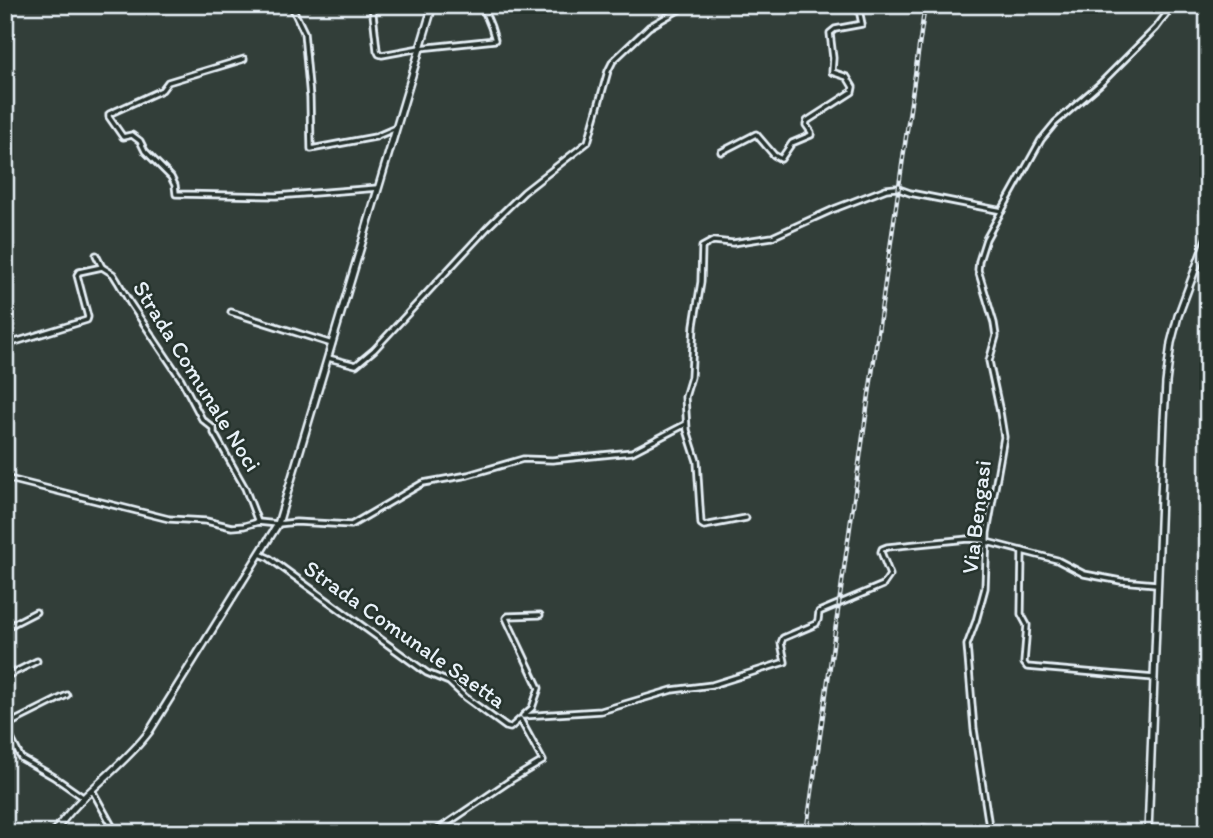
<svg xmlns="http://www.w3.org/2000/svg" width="1213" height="838" font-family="Itim,sans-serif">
	<rect width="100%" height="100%" fill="#323e39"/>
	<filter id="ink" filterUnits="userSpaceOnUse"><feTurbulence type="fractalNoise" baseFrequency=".0143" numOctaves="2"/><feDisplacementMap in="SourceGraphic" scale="14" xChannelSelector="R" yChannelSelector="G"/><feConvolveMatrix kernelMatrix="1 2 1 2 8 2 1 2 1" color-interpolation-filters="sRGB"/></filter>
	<g filter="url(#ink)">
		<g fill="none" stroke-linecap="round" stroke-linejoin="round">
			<g stroke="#e8f1f8" stroke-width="9">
				<g id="minor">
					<polyline points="291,5 304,32 310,98 311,149 375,137 396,128"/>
					<polyline points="372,5 377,50 379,54 382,55 420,48 495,40 491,27 482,5"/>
					<polyline points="244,59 168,82 162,90 109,114 109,117 123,137 132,135 140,141 145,151 171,177 175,185 176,194 276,196 378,188"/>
					<polyline points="721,152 756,134 774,155 781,159 792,143 811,135 811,132 806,125 807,121 852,92 853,87 847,77 832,72 833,58 830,33 835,29 862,24 858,5"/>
					<polyline points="96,255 102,267 113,274 118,282 130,303 181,379 202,419 214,429 214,433 245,488 258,522"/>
					<polyline points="231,312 332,344"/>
					<polyline points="5,345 87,320 88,317 77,275 79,272 102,267"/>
					<polyline points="328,358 356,365 374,350 489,226 524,192 588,142 608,71 613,61 649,27 687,5"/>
					<polyline points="5,478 169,519 206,521 232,527 244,526 258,522 278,524 296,522 351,525 423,483 468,475 523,459 552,460 632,452 686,424"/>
					<polyline points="746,518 704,526 701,524 697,461 687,430 685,397 691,377 694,325 701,282 702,247 713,241 733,243 772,237 834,209 886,189 896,188 910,193 1002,211"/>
					<polyline points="987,542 1057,560 1084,574 1121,581 1156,584"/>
					<polyline points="1022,551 1021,614 1027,625 1024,663 1027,667 1154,678"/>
					<polyline points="260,554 269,558 427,673 449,682 465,697 506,727 510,728 520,719 543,761 511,780 433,833"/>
					<polyline points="5,628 36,612"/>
					<polyline points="5,677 37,661"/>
					<polyline points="524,715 532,708 539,688 506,618 508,616 540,615"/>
					<polyline points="523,716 601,711 672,690 712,685 785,662 781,643 783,638 816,624 818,620 819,612 883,585 890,575 881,552 882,549 887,547 968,539 986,540"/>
					<polyline points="5,726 67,695"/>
					<polyline points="5,727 21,758 54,777 84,798"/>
					<polyline points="92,790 116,833"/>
					<polyline points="903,833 924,828 958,833"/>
					<polyline points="990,833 974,729 967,645 976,621 985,588 987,533 1004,437 1000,412 989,361 996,336 994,323 978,270 979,261 986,239 1041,140 1055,123 1100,84 1156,28 1173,5"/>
				</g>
			</g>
			<g stroke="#e8f1f8" stroke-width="10">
				<g id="tertiary">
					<path d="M54 833C79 794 121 769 149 732L278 524 433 5"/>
					<polyline points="1148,833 1164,420 1166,383 1171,343 1178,316 1208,235"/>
				</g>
			</g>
			<use href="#minor" stroke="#26332d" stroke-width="3.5"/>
			<use href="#tertiary" stroke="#26332d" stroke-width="5"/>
			<g stroke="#e8f1f8" stroke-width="4.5">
				<polyline id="rail" points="806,833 925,5"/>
			</g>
			<use href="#rail" stroke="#26332d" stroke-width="2" stroke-dasharray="5" stroke-linecap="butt"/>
		</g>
	</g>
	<g text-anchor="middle" stroke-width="5" stroke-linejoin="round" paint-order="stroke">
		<g font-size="23" fill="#e8f1f8" stroke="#26332d">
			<text transform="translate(197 376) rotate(58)" y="8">Strada Comunale Noci</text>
			<text transform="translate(976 517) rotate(-83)" y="8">Via Bengasi</text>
			<text transform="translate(405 634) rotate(35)" y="8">Strada Comunale Saetta</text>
		</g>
	</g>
	<rect width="1213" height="838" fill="none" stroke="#26332d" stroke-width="28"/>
	<rect x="14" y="14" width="1185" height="810" fill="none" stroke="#e8f1f8" stroke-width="2.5" filter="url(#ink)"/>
</svg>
